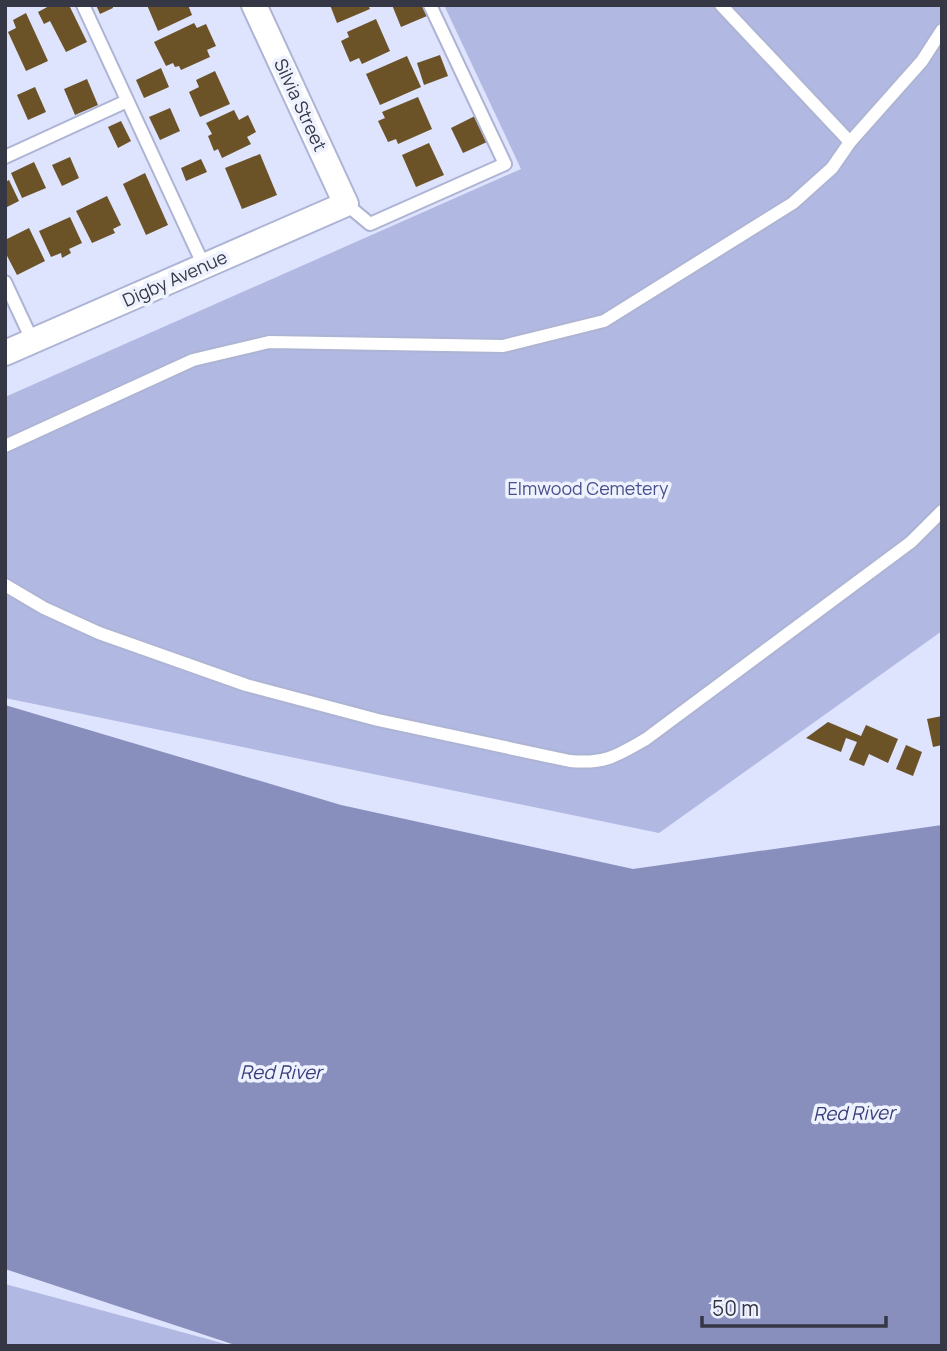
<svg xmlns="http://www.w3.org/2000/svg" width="947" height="1351" font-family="Manrope,sans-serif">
	<rect width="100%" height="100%" fill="#dee3fe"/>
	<g fill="#b1b8e2">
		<polygon points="444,5 942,5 942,631 659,833 5,698 5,397 521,169"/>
		<polygon points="5,1284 233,1346 5,1346"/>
	</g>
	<polygon fill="#888fbd" points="5,705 341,805 633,869 942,825 942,1346 238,1346 5,1269"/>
	<g fill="#6c5227">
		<polygon points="51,5 69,5 87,42 66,52 50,21 44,24 38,12"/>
		<polygon points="96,5 112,5 113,8 100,14"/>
		<polygon points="147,5 188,5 192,15 158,31"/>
		<polygon points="330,5 368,5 370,9 337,23"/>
		<polygon points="392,5 423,5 427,16 401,27"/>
		<polygon points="26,13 48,61 26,71 8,32 16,28 13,20"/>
		<polygon points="376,19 390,51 362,64 359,58 350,62 341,41 349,37 347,32"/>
		<polygon points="194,23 197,28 206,24 216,46 207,50 210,57 181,70 179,66 175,67 173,63 166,66 154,42"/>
		<polygon points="440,55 448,76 424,85 417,63"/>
		<polygon points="407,56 421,87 380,105 366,74"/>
		<polygon points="161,68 169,87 144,98 136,80"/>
		<polygon points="215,71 230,104 200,117 189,92 199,87 196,80"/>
		<polygon points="87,79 98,105 75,115 64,89"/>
		<polygon points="35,87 46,112 28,120 17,95"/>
		<polygon points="418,97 432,129 398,144 396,139 388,142 378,121 385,118 382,112"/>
		<polygon points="170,108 180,131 160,140 149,117"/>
		<polygon points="234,110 239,120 248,115 256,132 247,137 251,144 222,158 218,149 214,151 208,136 212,134 206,123"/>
		<polygon points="475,116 487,142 463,153 451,128"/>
		<polygon points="121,121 131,141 118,148 108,127"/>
		<polygon points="429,143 444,175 416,187 402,155"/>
		<polygon points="260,154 277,195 242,209 225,168"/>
		<polygon points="70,157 79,178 62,186 52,165"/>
		<polygon points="201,159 207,172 186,181 181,168"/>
		<polygon points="34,162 46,188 22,198 11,173"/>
		<polygon points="145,173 168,225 146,235 123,184"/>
		<polygon points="9,180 19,201 5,208 5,182"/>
		<polygon points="107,196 121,225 113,229 115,233 92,243 76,211"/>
		<polygon points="70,217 82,243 69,249 71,253 62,258 61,253 51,257 39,231"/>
		<polygon points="29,228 45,261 17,275 5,252 5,240"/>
		<polygon points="942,716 942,745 933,747 927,719"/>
		<polygon points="828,722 861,736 866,725 898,739 888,763 869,754 864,766 849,760 857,742 846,738 841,752 806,738"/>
		<polygon points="906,745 922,752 913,776 896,769"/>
	</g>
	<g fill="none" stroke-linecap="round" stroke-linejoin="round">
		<g stroke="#aeb4d4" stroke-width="16">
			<g id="service">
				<polyline points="83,5 204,266"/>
				<polyline points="850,142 922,61 942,30"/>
				<polyline points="5,157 127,101"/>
				<polyline points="346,204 370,224 505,164 430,5"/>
				<polyline points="5,282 33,342"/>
				<polyline points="5,446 193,360 269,342 503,346 604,321 793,203 832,168 850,142 721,5"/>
				<path d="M5 585 44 608 99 633 246 685 378 720 570 761C605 764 617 756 646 739L911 542 942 511"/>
			</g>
		</g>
		<g stroke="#aeb4d4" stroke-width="28">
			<polyline id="minor" points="5,353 346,204 254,5"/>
		</g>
		<use href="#service" stroke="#fff" stroke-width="12"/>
		<use href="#minor" stroke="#fff" stroke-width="24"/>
	</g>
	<g text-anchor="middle" stroke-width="7" stroke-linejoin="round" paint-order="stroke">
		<g font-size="18" fill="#353745" stroke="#eef1fe">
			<text transform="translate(300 105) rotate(65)" y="6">Silvia Street</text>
			<text transform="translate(175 279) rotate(-24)" y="6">Digby Avenue</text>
		</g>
		<g font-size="18" fill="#4a508d" stroke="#eef1fe">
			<text x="588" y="495">Elmwood Cemetery</text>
		</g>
		<g font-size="19" font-style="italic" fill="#393e79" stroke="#eef1fe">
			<text x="281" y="1079">Red River</text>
			<text transform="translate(854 1113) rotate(-1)" y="7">Red River</text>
		</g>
	</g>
	<rect width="947" height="1351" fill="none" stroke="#353745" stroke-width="14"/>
	<path d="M702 1316v10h184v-10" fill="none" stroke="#353745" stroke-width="3.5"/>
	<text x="712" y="1316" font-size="21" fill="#353745" stroke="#eef1fe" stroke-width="5" paint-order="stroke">50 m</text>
</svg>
